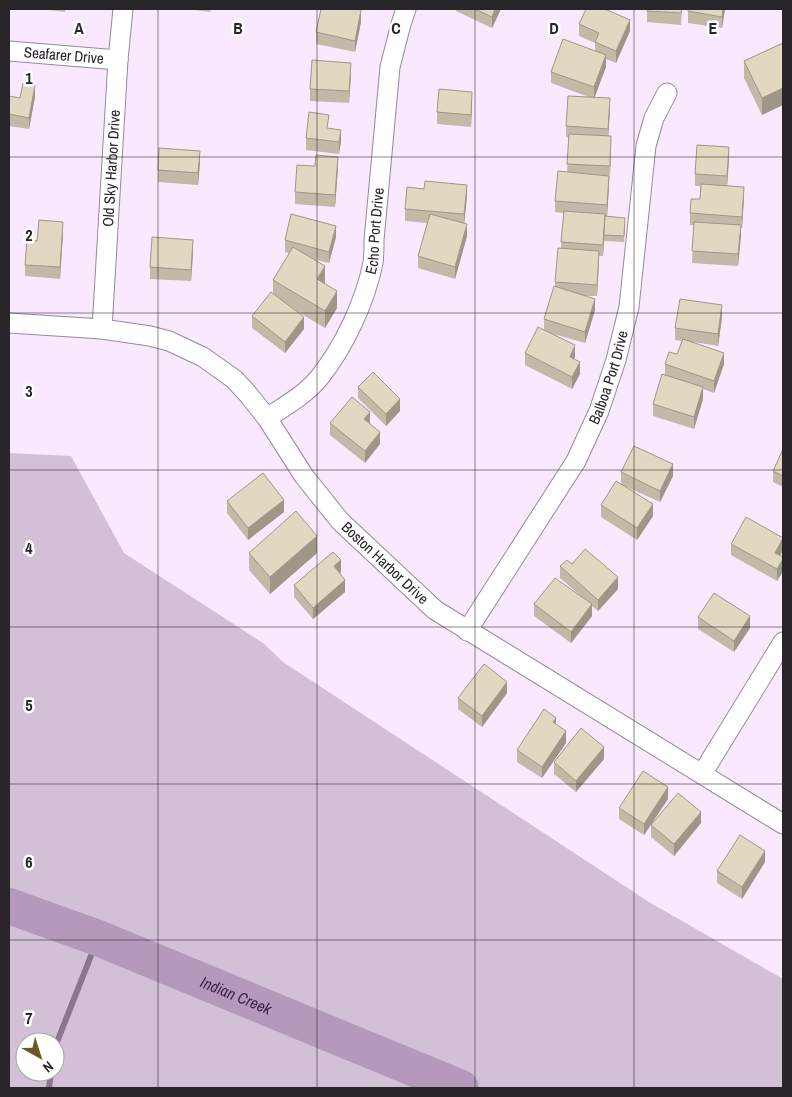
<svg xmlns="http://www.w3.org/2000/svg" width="792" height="1097" font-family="'Archivo Narrow',sans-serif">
	<rect width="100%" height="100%" fill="#f9e9fe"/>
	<path fill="#d2c0d7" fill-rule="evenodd" d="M9 453 71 456 124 553 263 643 283 662 649 902 783 979V1088H9ZM25 1042H55V1072H25Z"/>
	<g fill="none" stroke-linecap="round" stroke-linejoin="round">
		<g stroke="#8a7690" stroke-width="6">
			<polyline points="55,1047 98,938"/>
			<polyline points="49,1088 51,1072"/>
		</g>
		<path stroke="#b499bc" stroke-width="36" id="s1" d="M9 906 98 938 461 1088"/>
		<g stroke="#97889b" stroke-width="21">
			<g id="minor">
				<path id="s2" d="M9 51 118 60"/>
				<path id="s3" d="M9 323 102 329 150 336 169 341 203 357 234 379 247 393 267 418 304 476 340 521 435 610 783 824"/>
				<path id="s4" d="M102 329 118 60 123 9"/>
				<path id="s5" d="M267 418C285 406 305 395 319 378 344 347 365 302 373 263 374 256 374 247 374 240L390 67 401 24 406 9"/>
				<path id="s6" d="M467 631 576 461 599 411 616 360 629 307 646 146 654 118 667 93"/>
				<polyline points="702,774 783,642"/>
			</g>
		</g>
		<use href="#minor" stroke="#fff" stroke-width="19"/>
	</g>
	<g fill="#c2baa6">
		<polygon points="41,9 65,9 65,12"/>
		<polygon points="188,9 211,9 210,12"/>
		<polygon points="456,9 501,9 492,28 456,11"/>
		<polygon points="647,9 682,9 681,25 647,22"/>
		<polygon points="725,9 722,28 688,23 688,11"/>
		<polygon points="361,22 355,52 316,44 316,32"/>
		<polygon points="579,24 630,31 616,63 606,59 606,67 594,97 610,110 608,136 611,148 609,187 607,216 625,224 624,242 604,241 603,256 599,256 597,296 585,296 595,310 585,343 550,333 575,357 574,359 580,374 572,389 525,365 525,353 544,330 544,319 555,287 555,282 561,248 564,213 555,212 555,201 567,172 569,138 566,137 566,126 589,97 551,83 551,72 595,51 595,43 579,36"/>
		<polygon points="783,43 762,115 744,78 744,61"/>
		<polygon points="351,74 349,103 310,101 310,89"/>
		<polygon points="9,96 20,98 35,97 29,129 9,126"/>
		<polygon points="472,103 471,127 437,124 437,112"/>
		<polygon points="306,138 341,141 339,154 306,150"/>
		<polygon points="729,159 727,185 744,198 742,228 741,228 738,266 692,263 694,225 690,225 690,213 700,199 701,186 695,186 695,174"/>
		<polygon points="200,163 198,185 158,182 158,170"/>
		<polygon points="338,168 335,207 295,204 295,192"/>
		<polygon points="467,196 464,224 467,236 455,279 418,268 418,256 427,223 405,221 405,209"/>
		<polygon points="63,233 60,279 25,276 25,265 37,241"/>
		<polygon points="336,237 329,263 316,260 325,283 325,284 337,308 325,328 295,310 304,329 285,353 252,328 252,316 273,293 273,280 289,253 285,252 285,240"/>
		<polygon points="193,252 191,281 150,279 150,267"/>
		<polygon points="722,317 718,346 693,342 724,364 714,393 703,389 703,399 694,429 653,416 653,404 665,375 665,364 677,354 682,341 675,340 675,328"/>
		<polygon points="358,387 400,411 386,426 358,398"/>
		<polygon points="330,423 370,423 380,444 365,463 330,435"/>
		<polygon points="783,449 783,487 773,482 773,471"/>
		<polygon points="621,472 673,476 660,502 622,485 653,516 637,540 601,517 601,505 621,484"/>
		<polygon points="227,501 284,512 248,540 227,513"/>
		<polygon points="783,538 783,550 780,556 783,557 783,571 777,581 731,555 731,544"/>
		<polygon points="249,553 317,553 270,594 249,570"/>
		<polygon points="572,564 618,589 598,611 592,606 592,616 571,643 534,616 534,604 580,595 560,578 560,566"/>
		<polygon points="341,572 340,573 345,592 313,619 294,597 294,585"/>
		<polygon points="698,617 750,628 734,652 698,629"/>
		<polygon points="507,693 482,727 458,709 458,698"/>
		<polygon points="556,725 566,743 542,778 517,762 517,750"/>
		<polygon points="604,759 576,792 554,774 554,762"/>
		<polygon points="668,799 644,835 619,819 619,808"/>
		<polygon points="701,823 674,856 651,837 651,825"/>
		<polygon points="765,862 742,899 717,883 717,871"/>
	</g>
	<g fill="#9e9787">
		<polygon points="495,9 501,9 492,28 492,17"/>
		<polygon points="723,9 725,9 722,28 722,17"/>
		<polygon points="361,10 361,22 355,52 355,41"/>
		<polygon points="630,20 630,31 616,63 616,51"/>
		<polygon points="606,55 606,67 594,99 594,87"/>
		<polygon points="351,63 351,74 349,103 349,91"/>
		<polygon points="35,85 35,97 29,129 29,118"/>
		<polygon points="783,88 783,105 762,115 762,98"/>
		<polygon points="472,92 472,103 471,127 471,115"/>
		<polygon points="610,98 610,110 608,140 608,129"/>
		<polygon points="341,130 341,141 339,154 339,142"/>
		<polygon points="611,136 611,148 610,178 610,166"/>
		<polygon points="729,147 729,159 727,188 727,176"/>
		<polygon points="200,151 200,163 198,185 198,173"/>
		<polygon points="338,157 338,168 335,207 335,195"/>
		<polygon points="609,176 609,187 607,217 607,205"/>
		<polygon points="467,185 467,196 464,226 464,214"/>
		<polygon points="744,187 744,198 742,228 742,217"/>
		<polygon points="605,214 604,241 603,256 603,245"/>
		<polygon points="63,222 63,233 60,279 60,267"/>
		<polygon points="467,224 467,236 455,279 455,267"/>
		<polygon points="741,225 741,237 738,266 738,254"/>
		<polygon points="336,226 336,237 329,263 329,252"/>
		<polygon points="193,240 193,252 191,281 191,270"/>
		<polygon points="599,251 599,262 597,296 597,285"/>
		<polygon points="325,266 325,283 317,297 317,279"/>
		<polygon points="337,291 337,308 325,328 325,311"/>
		<polygon points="595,299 595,310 585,343 585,332"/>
		<polygon points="722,305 722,317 718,346 718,334"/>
		<polygon points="304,317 304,329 285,353 285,342"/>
		<polygon points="575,345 575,357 570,368 570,357"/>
		<polygon points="724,353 724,364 714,393 714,381"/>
		<polygon points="580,362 580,374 572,389 572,377"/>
		<polygon points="703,387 703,399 694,429 694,417"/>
		<polygon points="400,399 400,411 386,426 386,414"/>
		<polygon points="370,412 370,423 364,431 364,419"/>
		<polygon points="380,432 380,444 365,463 365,451"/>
		<polygon points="673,464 673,476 660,502 660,491"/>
		<polygon points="284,500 284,512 248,540 248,528"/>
		<polygon points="653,504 653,516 637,540 637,528"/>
		<polygon points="317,536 317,553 270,594 270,577"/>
		<polygon points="783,538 783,550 775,565 775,553"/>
		<polygon points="783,559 783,571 777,581 777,569"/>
		<polygon points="341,560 341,572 334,578 334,566"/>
		<polygon points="618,577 618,589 598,611 598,600"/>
		<polygon points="345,580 345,592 313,619 313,608"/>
		<polygon points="592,604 592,616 571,643 571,632"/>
		<polygon points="750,616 750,628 734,652 734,641"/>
		<polygon points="507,682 507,693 482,727 482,716"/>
		<polygon points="556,718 556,729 553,722"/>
		<polygon points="566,731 566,743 542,778 542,767"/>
		<polygon points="604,747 604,759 576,792 576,781"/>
		<polygon points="668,787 668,799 644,835 644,824"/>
		<polygon points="701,812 701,823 674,856 674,844"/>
		<polygon points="765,851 765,862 742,899 742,887"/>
	</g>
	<g fill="#e1d8c1" stroke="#9e9787">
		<polygon points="321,9 354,9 361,10 355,41 316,32"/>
		<polygon points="475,9 495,9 492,17"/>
		<polygon points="586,9 605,9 630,20 616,51 595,42 599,33 579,24"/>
		<polygon points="647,9 682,9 681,13 647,11"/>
		<polygon points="688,9 723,9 722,17 688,11"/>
		<polygon points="563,39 606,55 594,87 551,72"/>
		<polygon points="783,43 783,88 762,98 744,61"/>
		<polygon points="312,60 351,63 349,91 310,89"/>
		<polygon points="23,83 35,85 29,118 9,114 9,96 20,98"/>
		<polygon points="439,89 472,92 471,115 437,112"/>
		<polygon points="568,96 610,98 608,129 566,126"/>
		<polygon points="309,112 329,115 327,128 341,130 339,142 306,138"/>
		<polygon points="569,134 611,136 610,166 567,164"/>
		<polygon points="697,145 729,147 727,176 695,174"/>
		<polygon points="159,148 200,151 198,173 158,170"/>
		<polygon points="316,155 338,157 335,195 295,192 297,165 315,166"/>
		<polygon points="558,171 609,176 607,205 555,201"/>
		<polygon points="425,181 467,185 464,214 405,209 407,187 424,189"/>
		<polygon points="701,184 744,187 742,217 690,213 691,199 700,199"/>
		<polygon points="564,211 605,214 603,245 561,242"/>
		<polygon points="291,214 336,226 329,252 285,240"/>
		<polygon points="430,214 467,224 455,267 418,256"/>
		<polygon points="605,216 625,218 624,236 604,235"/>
		<polygon points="39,220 63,222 60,267 25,265 27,240 37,241"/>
		<polygon points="694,222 741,225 738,254 692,251"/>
		<polygon points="152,237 193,240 191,270 150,267"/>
		<polygon points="293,247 325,266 317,279 337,291 325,311 273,280"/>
		<polygon points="558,248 599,251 597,285 555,282"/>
		<polygon points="554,286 595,299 585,332 544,319"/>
		<polygon points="271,292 304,317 285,342 252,316"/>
		<polygon points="680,299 722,305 718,334 675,328"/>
		<polygon points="538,327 575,345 570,357 580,362 572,377 525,353"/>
		<polygon points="683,339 724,353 714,381 665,364 669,352 677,354"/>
		<polygon points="373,372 400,399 386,414 358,387"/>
		<polygon points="662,374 703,387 694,417 653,404"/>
		<polygon points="352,397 370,412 364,419 380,432 365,451 330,423"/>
		<polygon points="634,446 673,464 660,491 621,472"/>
		<polygon points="783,449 783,476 773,471"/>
		<polygon points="263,473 284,500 248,528 227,501"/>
		<polygon points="616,481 653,504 637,528 601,505"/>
		<polygon points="296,511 317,536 270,577 249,553"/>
		<polygon points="746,517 783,538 775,553 783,557 783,559 777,569 731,544"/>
		<polygon points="585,549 618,577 598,600 560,566 567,560 572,564"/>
		<polygon points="333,552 341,560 334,566 345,580 313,608 294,585"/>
		<polygon points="555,578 592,604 571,632 534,604"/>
		<polygon points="714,593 750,616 734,641 698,617"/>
		<polygon points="484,664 507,682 482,716 458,698"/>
		<polygon points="544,709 556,718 553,722 566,731 542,767 517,750"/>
		<polygon points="581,728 604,747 576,781 554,762"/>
		<polygon points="643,771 668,787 644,824 619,808"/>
		<polygon points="678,793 701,812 674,844 651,825"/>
		<polygon points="740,835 765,851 742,887 717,871"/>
	</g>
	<path fill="none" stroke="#29232a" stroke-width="1" stroke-opacity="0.55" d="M158 9V1088M317 9V1088M475 9V1088M634 9V1088M9 157H783M9 313H783M9 470H783M9 627H783M9 784H783M9 940H783"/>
	<g text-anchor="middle" stroke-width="5" stroke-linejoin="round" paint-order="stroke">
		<g font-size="15" fill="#29232a" stroke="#fff">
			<text dy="5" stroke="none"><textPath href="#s2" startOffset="55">Seafarer Drive</textPath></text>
			<text dy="5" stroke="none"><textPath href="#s4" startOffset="161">Old Sky Harbor Drive</textPath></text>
			<text dy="5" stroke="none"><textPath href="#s5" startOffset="226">Echo Port Drive</textPath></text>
			<text dy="5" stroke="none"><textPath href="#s6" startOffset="292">Balboa Port Drive</textPath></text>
			<text dy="5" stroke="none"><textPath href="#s3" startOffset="476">Boston Harbor Drive</textPath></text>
		</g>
		<g font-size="16" font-style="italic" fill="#431f4c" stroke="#fff">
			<text dy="6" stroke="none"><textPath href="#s1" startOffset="244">Indian Creek</textPath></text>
		</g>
	</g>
	<g font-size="16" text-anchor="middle" font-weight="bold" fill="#29232a" stroke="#fff" stroke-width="5" stroke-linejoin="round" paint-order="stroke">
		<text x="79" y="34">A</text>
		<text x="238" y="34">B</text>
		<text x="396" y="34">C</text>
		<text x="554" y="34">D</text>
		<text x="713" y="34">E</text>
		<text x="29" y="84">1</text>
		<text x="29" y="241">2</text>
		<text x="29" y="397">3</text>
		<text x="29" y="554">4</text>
		<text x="29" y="711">5</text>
		<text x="29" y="868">6</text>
		<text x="29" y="1024">7</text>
	</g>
	<rect width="792" height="1097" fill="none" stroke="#29232a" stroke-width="20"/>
	<g transform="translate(40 1057) rotate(141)"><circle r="24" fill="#ffffff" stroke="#a9a7aa"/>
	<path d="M0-4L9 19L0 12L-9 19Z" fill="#6a5826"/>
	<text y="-8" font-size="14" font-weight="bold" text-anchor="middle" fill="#29232a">N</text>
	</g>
</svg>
